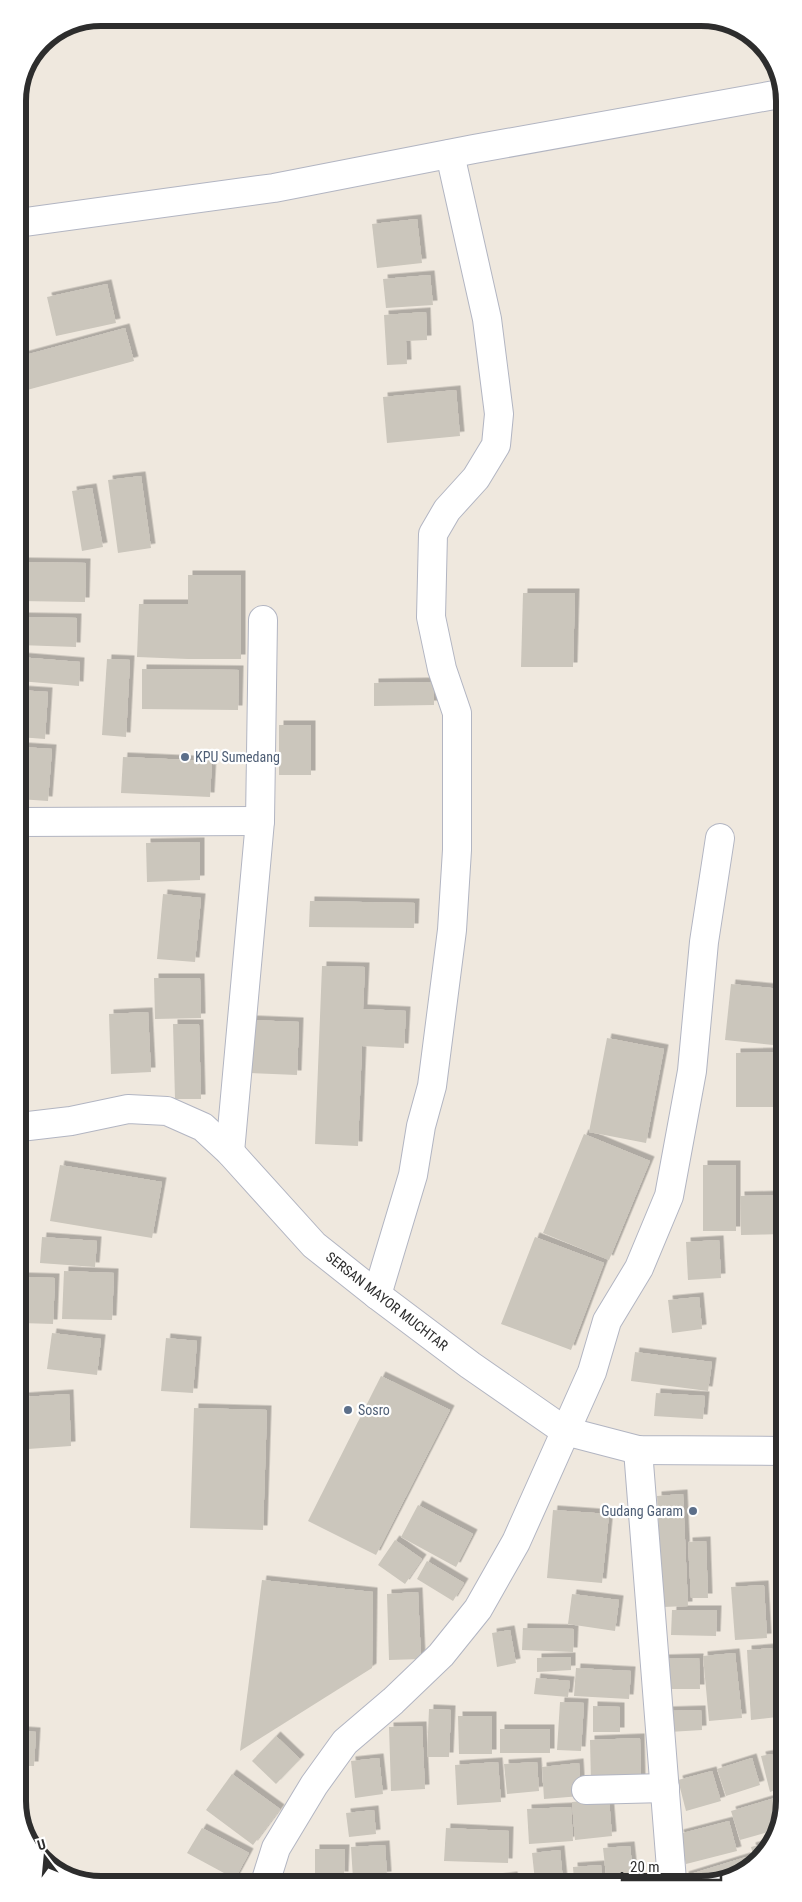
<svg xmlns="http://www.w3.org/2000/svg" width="802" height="1902" font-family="'Roboto Condensed',sans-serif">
	<defs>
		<filter id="shadow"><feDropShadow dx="4.5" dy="-4.5" stdDeviation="0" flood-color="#0004"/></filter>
	</defs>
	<rect width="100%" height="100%" fill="#efe8de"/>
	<g fill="#cbc6bc" filter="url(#shadow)">
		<polygon points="417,219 422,263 377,268 372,224"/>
		<polygon points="430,275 433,305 386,308 383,279"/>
		<polygon points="107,284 116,323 56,336 47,297"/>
		<polygon points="426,312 427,340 406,341 407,364 387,365 384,315"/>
		<polygon points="125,328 134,361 27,390 18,357"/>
		<polygon points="456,390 460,436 387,443 383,397"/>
		<polygon points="141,476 151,548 118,553 108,480"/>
		<polygon points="92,488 103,547 82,551 72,491"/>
		<polygon points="19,562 86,563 85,602 19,601"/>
		<polygon points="188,575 241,575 241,659 188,659 137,657 139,604 188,604"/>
		<polygon points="523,593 575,593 573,667 521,667"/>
		<polygon points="19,617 77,618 76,647 19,645"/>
		<polygon points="19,657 80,662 79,686 19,681"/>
		<polygon points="107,659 130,660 126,737 102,735"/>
		<polygon points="142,669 239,670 238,710 142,709"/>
		<polygon points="434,682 434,705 374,706 374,683"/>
		<polygon points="19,690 48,692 45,739 19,737"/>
		<rect x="279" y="725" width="32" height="50"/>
		<polygon points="22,747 52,749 48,801 19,799"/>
		<polygon points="123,757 212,761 210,797 121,793"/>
		<polygon points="200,842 200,880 147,882 146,843"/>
		<polygon points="163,894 201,898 195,962 157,959"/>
		<polygon points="310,901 415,903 414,928 309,927"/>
		<polygon points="322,966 365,967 363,1009 406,1011 404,1048 362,1046 358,1146 315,1144"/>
		<polygon points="154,978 200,978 201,1018 155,1019"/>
		<polygon points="731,984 782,989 783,1046 725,1040"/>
		<polygon points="148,1012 151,1072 111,1074 109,1014"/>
		<polygon points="251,1020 299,1022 297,1075 249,1073"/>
		<polygon points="173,1024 199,1024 201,1099 175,1099"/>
		<polygon points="607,1038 664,1049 646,1143 589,1132"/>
		<polygon points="783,1052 783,1107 736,1107 736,1053"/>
		<polygon points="584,1134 650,1161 609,1260 543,1233"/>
		<polygon points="60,1165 162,1182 152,1238 50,1221"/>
		<rect x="703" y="1165" width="33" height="66"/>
		<polygon points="783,1195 783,1234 741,1235 740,1196"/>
		<polygon points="42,1237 97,1241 95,1267 40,1263"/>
		<polygon points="535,1237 604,1263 571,1350 501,1324"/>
		<polygon points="719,1240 721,1278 688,1280 686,1242"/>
		<polygon points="64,1271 114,1273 112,1320 62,1319"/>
		<polygon points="21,1277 55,1278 53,1324 21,1323"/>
		<polygon points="699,1297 702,1329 672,1333 668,1300"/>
		<polygon points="782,1311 783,1311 783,1340 781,1340"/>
		<polygon points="52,1333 101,1339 97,1375 47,1369"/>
		<polygon points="166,1338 197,1341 193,1393 161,1391"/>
		<polygon points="635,1352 712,1362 708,1391 631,1381"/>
		<polygon points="381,1376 450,1410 376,1555 308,1521"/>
		<polygon points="656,1393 705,1396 703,1419 654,1416"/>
		<polygon points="69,1394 71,1446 28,1449 24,1397"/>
		<polygon points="194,1408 267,1410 263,1530 190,1528"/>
		<polygon points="683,1494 688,1606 663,1607 657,1496"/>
		<polygon points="418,1505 473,1534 456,1567 401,1537"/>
		<polygon points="553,1510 609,1514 602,1583 547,1578"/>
		<polygon points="395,1540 422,1559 405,1584 378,1565"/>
		<polygon points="706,1541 708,1598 691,1598 688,1542"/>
		<polygon points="427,1561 464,1583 453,1601 417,1579"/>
		<polygon points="262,1580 373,1592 372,1668 240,1751"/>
		<polygon points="764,1585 767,1638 735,1640 731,1587"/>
		<polygon points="418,1592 421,1659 389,1660 387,1594"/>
		<polygon points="572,1594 619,1600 615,1631 568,1624"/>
		<polygon points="672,1610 717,1610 716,1636 671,1635"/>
		<polygon points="523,1628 574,1629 573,1652 522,1650"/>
		<polygon points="510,1630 516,1663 497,1667 492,1633"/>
		<polygon points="772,1648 777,1717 751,1720 747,1650"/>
		<polygon points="735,1653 742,1718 709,1721 703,1656"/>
		<polygon points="571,1657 571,1670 537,1672 537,1658"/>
		<polygon points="699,1658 700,1689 664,1689 664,1659"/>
		<polygon points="576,1668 631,1671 629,1699 574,1696"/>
		<polygon points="536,1678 570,1681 568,1697 534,1694"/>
		<polygon points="560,1702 584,1703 581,1751 557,1750"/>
		<polygon points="593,1706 620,1707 620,1732 593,1732"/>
		<polygon points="429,1709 451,1710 449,1757 427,1757"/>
		<polygon points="701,1710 702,1730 669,1732 668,1711"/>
		<polygon points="458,1716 492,1716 492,1754 459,1754"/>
		<polygon points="422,1726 425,1789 391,1791 389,1727"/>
		<rect x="500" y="1729" width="50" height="24"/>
		<polygon points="22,1731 36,1732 34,1766 22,1766"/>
		<polygon points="276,1736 300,1759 276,1784 252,1761"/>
		<polygon points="640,1738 641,1782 591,1783 590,1740"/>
		<polygon points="772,1754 781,1788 770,1792 761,1756"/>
		<polygon points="379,1758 383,1794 355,1798 351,1761"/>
		<polygon points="752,1758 760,1785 726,1796 717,1769"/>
		<polygon points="498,1762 501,1802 457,1805 455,1765"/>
		<polygon points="537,1762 539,1791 507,1794 504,1764"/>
		<polygon points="579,1763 581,1796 544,1799 542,1767"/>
		<polygon points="712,1771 721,1801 686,1811 678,1780"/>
		<polygon points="232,1774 280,1809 253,1845 206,1810"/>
		<polygon points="775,1798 780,1815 775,1830 740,1840 731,1811"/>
		<polygon points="609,1799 612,1836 575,1840 572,1802"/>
		<polygon points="571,1807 573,1841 529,1844 527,1809"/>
		<polygon points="374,1810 376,1834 349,1837 346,1813"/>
		<polygon points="729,1821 737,1851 686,1864 679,1834"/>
		<polygon points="202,1828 249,1853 235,1879 187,1853"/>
		<polygon points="446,1828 509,1831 508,1863 444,1861"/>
		<polygon points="771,1842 767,1852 755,1861 751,1847"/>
		<polygon points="385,1845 387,1876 353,1879 351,1847"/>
		<polygon points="630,1846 633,1873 606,1875 603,1848"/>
		<polygon points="315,1849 345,1849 344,1876 315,1875"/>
		<polygon points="560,1850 563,1881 535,1881 532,1853"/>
		<polygon points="746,1857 748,1865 727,1880 685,1880 684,1876"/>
		<polygon points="601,1865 602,1881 574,1881 573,1867"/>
		<polygon points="513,1876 514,1882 482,1882 482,1880"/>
	</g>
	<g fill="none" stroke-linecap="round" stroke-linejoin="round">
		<g stroke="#b2b5c2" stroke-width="30">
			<g id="street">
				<polyline points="18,223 274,188 474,149 780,94"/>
				<polyline points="19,822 260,821"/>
				<polyline points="230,1152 260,821 263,620"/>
				<polyline points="377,1295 413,1175 421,1126 432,1086 452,930 457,850 457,713 442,669 431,617 433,534 447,510 476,478 496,445 499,414 487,319 450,154"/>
				<polyline points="638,1450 672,1881"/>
				<polyline points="586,1790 665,1788"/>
				<polyline points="265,1883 276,1848 314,1785 345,1742 393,1701 441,1655 478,1609 516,1542 592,1372 607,1321 639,1268 669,1196 692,1071 704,942 720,838"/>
			</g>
		</g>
		<g stroke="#b2b5c2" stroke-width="30">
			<polyline id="secondary" points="20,1127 71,1121 128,1109 167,1111 203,1127 230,1152 314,1245 377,1295 470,1365 565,1431 638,1450 784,1451"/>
		</g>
		<use href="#street" stroke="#fff" stroke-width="28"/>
		<use href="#secondary" stroke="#fff" stroke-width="28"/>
	</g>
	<g fill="#5c6f8a" stroke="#fff" stroke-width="2">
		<circle cx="185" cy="757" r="5"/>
		<circle cx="348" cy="1410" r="5"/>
		<circle cx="693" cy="1511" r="5"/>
	</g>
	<g text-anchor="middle" stroke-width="4.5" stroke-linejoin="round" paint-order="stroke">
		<g font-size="14" fill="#4e5e75" stroke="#fff" text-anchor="start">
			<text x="195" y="762">KPU Sumedang</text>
			<text x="358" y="1415">Sosro</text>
			<text x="683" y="1516" text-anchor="end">Gudang Garam</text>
		</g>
		<g font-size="14" fill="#2d2d2d" stroke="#fff">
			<text transform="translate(387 1301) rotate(38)" y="5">SERSAN MAYOR MUCHTAR</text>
		</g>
	</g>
	<path d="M0 0H802V1902H0ZM101 26H701A75 75 0 0 1 776 101V1801A75 75 0 0 1 701 1876H101A75 75 0 0 1 26 1801V101A75 75 0 0 1 101 26Z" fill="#fff" fill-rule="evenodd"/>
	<path fill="none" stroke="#2d2d2d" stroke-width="6" d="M101 26H701A75 75 0 0 1 776 101V1801A75 75 0 0 1 701 1876H101A75 75 0 0 1 26 1801V101A75 75 0 0 1 101 26Z"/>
	<g transform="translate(45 1857) rotate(344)" stroke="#ffffff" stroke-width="4" paint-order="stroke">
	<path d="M0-4L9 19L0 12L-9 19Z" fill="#2d2d2d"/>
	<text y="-8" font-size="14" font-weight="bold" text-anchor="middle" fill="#2d2d2d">U</text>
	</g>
	<path d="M622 1872v8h99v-8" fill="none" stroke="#2d2d2d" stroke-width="2.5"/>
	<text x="630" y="1872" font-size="15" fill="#2d2d2d" stroke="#ffffff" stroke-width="4" paint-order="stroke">20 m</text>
</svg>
